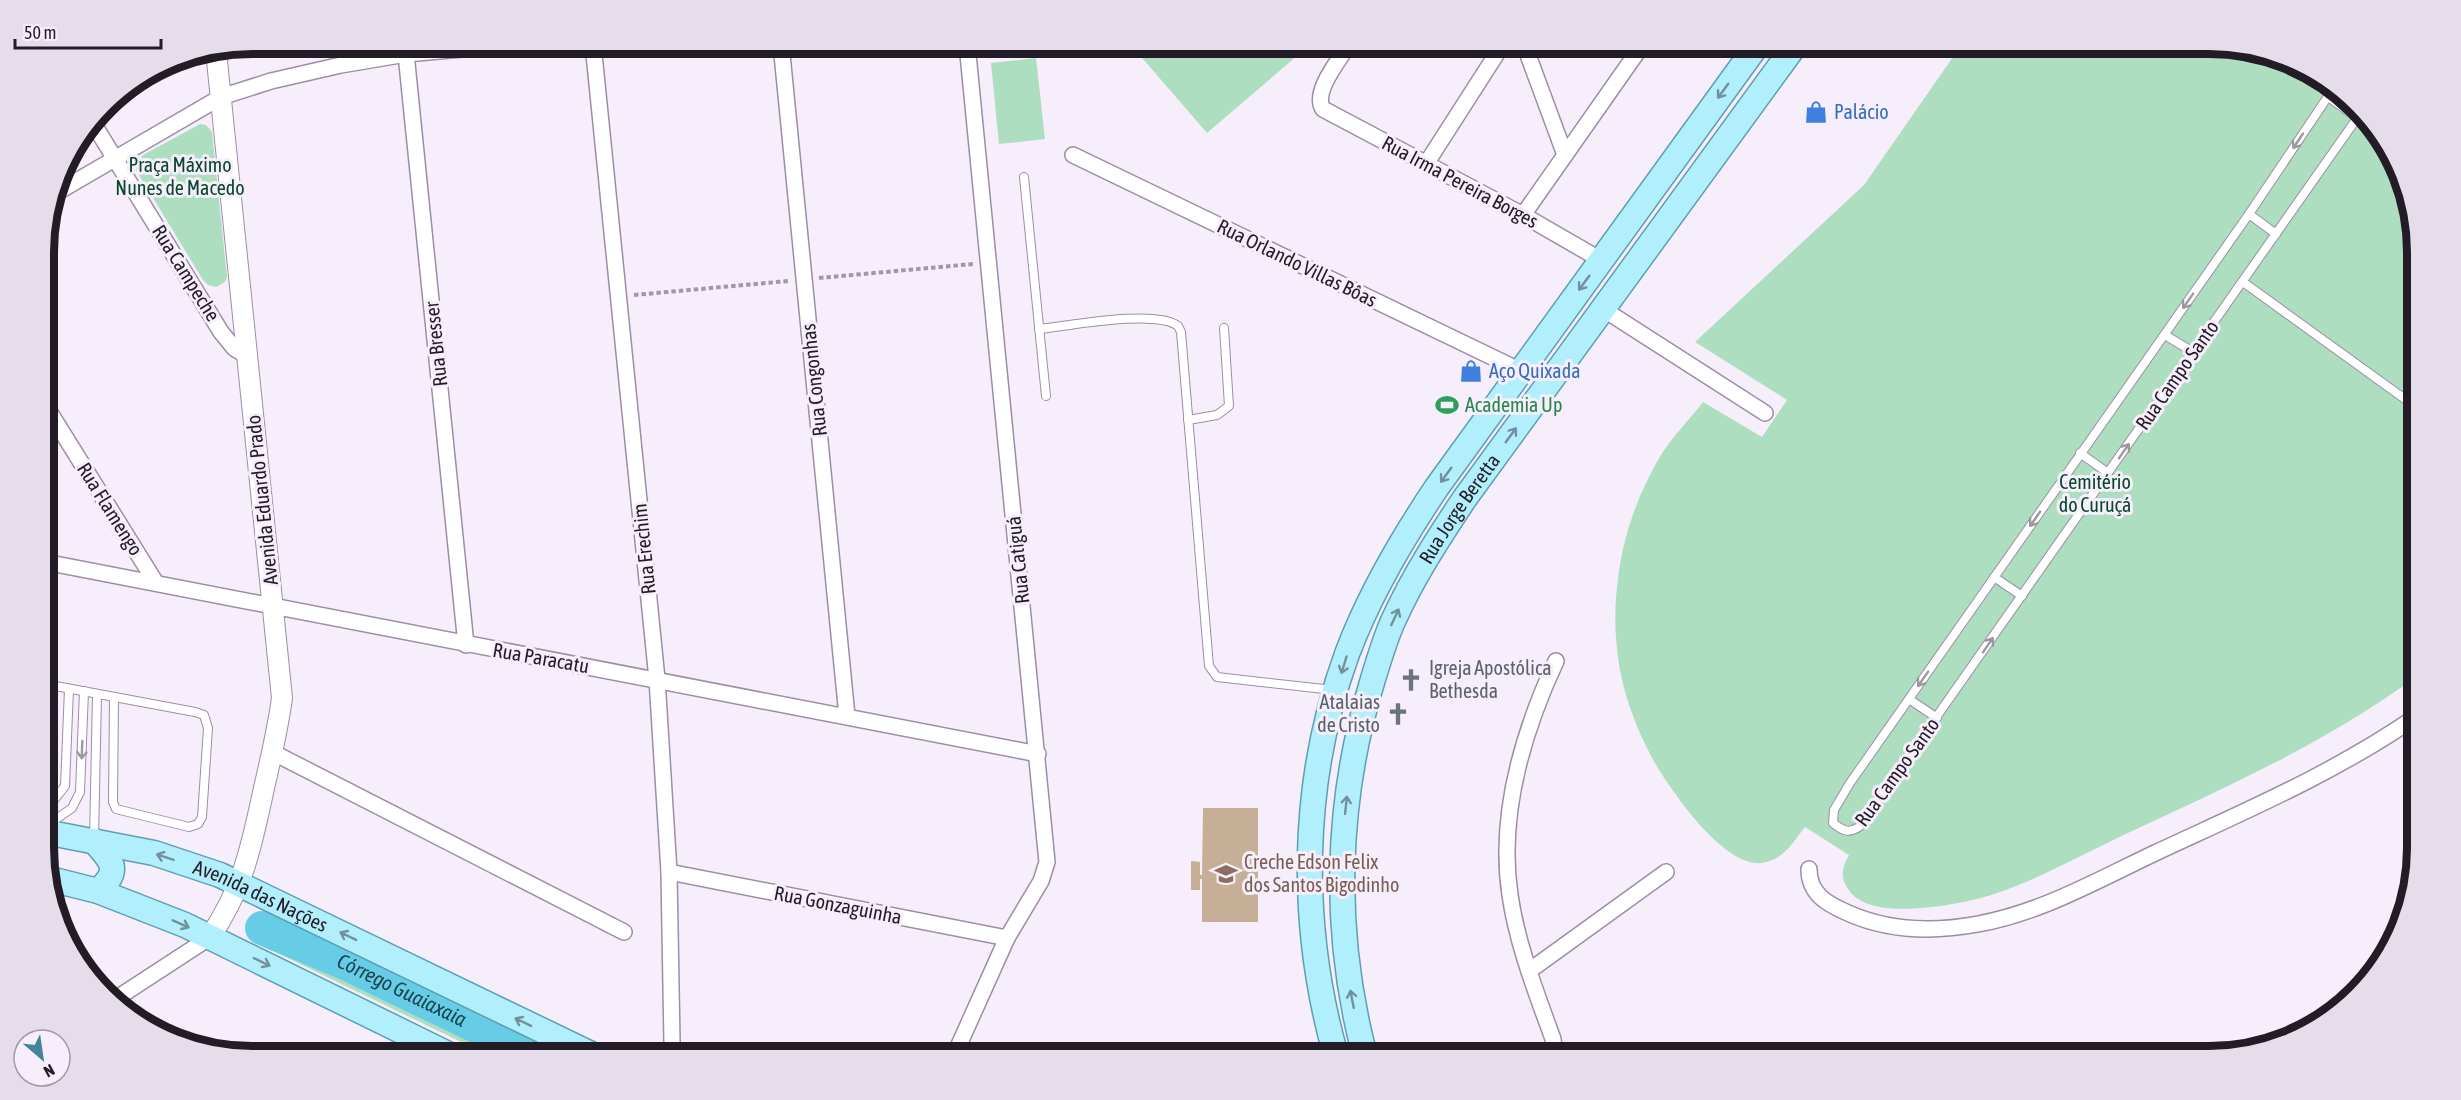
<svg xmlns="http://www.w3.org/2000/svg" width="2461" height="1100" font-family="'Asap Condensed',sans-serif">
	<rect width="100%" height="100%" fill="#f6effb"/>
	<g fill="#addec0">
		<polygon points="1130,44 1311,44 1207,133"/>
		<path d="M1962 44H2209L2288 59 2375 126 2416 225 2417 676C2327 742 2231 785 2130 832 2080 855 2030 885 1977 899 1947 906 1877 919 1853 895 1840 881 1840 871 1849 855L1805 827C1793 842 1783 861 1761 863 1724 867 1672 792 1655 763 1642 740 1631 714 1624 688 1615 653 1613 614 1618 579 1623 536 1638 493 1661 455 1673 436 1690 419 1703 402L1762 437 1787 400 1695 342 1864 185Z"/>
		<polygon points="1036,58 1045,139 999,144 991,63"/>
		<polygon points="200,124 206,125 212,132 227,277 225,282 216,287 208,285 203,280 136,170 137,163 143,155"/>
		<polygon points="261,938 328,963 522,1056 490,1056 259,944"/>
	</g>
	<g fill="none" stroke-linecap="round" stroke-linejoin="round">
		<path stroke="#67cde6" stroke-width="34" id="s1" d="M262 928 343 962 538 1056"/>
	</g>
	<polygon fill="#c7ae96" points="1203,808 1258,808 1258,922 1202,922 1202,879 1200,879 1200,890 1191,890 1191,861 1200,862 1200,875 1202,875"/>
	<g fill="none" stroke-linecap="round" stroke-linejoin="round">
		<g stroke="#9d8da8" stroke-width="10">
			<g id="service">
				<path d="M2331 92 2249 214 1850 783 1834 810 1833 823C1842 830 1848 834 1859 827L2360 114"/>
				<polyline points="2328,97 2358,118"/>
				<polyline points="1024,177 1046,396"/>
				<polyline points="2249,214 2276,234"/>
				<polyline points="2243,282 2416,407"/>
				<path d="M1039 329C1069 326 1155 309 1178 326L1181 332 1209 666 1217 677 1333 690"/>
				<polyline points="2165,335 2193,352"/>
				<polyline points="1188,420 1217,415 1229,406 1224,328"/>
				<polyline points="2080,453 2108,473"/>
				<polyline points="1994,577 2022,596"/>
				<polyline points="45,684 195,712 204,715 208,728 202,817 198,824 189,827 116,809 113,802 114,697"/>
				<polyline points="1909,699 1937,718"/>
				<polyline points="45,800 54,800 65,786 69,689"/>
				<polyline points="45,827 72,808 80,792 84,691"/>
				<polyline points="94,840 97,694"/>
			</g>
		</g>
		<g stroke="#9d8da8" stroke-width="18">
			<g id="minor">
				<polyline points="405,44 466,645"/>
				<polyline points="593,44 657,679 669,872 672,1043 669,1056"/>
				<polyline points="781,44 847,716"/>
				<path d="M1349 44C1340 59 1312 92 1323 109L1523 215 1601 260"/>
				<polyline points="1524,44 1565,155"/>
				<polyline points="93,123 221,332 234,348 247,356"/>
				<polyline points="1073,155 1521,371"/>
				<polyline points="1426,164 1503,44"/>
				<polyline points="56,193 221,97 271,81 341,65 406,54 517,44"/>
				<polyline points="1523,215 1643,44"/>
				<polyline points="1603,309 1765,413"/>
				<polyline points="44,403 156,583"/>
				<polyline points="45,562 1038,754"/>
				<polyline points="272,752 624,932"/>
				<path d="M1809 869C1809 894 1827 904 1848 913 1888 931 1935 932 1978 924 2040 913 2098 880 2155 853 2245 811 2335 773 2417 716"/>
				<polyline points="669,872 1007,938"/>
				<polyline points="1529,971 1666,872"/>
				<polyline points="117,998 209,938"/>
				<polyline points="954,1056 1007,938 1041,881 1047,862 967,44"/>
				<path d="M1547 1056 1554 1048 1553 1039C1536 992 1517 944 1510 895 1498 815 1523 732 1556 661"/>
			</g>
		</g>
		<g stroke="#9d8da8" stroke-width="22">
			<path id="tertiary" d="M209 938C243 890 252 844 264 788 271 758 278 728 282 698L216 51"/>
		</g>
		<g stroke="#5e9eb1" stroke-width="27">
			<g id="primary">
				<path id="s2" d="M45 832 154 853 220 875 595 1056"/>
				<path d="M94 841C113 862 121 870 98 891"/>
				<polyline points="46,878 98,891 185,925 452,1056"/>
				<path d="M1336 1056C1299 925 1300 783 1347 654 1369 595 1402 539 1437 487L1758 44"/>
				<path id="s3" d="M1365 1056C1332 932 1335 802 1373 679 1379 660 1385 638 1394 619 1413 577 1439 537 1465 498L1796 44"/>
			</g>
		</g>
		<g stroke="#a099a5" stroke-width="4" stroke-dasharray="4.5 3" stroke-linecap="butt">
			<polyline points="819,278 973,264"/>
			<polyline points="634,295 788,281"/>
		</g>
		<use href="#service" stroke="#fff" stroke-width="8"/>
		<use href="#minor" stroke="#fff" stroke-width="15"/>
		<use href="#tertiary" stroke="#fff" stroke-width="20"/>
		<use href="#primary" stroke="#b2effd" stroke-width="24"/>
	</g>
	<defs><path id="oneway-shaft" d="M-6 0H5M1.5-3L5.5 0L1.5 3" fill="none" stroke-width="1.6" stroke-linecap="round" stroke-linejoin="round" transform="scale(1.5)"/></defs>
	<g stroke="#72909d">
		<use href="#oneway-shaft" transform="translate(1723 91) rotate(126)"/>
		<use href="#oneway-shaft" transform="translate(1584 283) rotate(126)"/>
		<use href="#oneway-shaft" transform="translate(1511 435) rotate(-54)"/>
		<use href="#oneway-shaft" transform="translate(1446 475) rotate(126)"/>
		<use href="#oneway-shaft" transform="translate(1395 617) rotate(-65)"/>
		<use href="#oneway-shaft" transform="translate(1344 665) rotate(107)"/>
		<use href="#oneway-shaft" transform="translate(1346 805) rotate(-84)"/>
		<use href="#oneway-shaft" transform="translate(165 857) rotate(-162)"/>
		<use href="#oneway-shaft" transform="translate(181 924) rotate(24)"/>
		<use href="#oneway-shaft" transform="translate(348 936) rotate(-154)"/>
		<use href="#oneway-shaft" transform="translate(262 962) rotate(26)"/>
		<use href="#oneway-shaft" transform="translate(1352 999) rotate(-101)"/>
		<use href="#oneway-shaft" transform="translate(523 1022) rotate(-154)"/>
	</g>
	<g stroke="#9c999e">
		<use href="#oneway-shaft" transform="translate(2298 141) rotate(124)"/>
		<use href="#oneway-shaft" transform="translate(2188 301) rotate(125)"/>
		<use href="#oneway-shaft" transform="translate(2124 451) rotate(-55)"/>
		<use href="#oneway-shaft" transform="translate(2035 519) rotate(125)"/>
		<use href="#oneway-shaft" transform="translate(1988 645) rotate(-55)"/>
		<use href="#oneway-shaft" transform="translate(1923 679) rotate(125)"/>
		<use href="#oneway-shaft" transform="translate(82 750) rotate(92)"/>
	</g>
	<defs>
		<g id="shop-bare" transform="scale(1.8)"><path d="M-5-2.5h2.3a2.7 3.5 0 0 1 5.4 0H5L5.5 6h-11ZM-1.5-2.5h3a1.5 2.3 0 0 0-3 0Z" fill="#3f7fe0" stroke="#f6effb" stroke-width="2.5" paint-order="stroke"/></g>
		<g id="stadium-bare" transform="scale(1.8)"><path d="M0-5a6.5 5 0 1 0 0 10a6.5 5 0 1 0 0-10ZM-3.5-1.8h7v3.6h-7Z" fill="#2e9e5b" stroke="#f6effb" stroke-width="2.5" paint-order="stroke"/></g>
		<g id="church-bare" transform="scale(1.8)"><path d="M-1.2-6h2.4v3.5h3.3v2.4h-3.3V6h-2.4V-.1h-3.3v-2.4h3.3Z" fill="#6b7280" stroke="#f6effb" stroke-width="2.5" paint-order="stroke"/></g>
		<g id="school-bare" transform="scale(1.8)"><path d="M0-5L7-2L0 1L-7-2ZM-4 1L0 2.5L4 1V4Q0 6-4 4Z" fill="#8d6e63" stroke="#f6effb" stroke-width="2.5" paint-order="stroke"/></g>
	</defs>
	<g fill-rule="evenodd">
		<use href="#shop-bare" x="1816" y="112"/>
		<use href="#shop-bare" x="1471" y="371"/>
		<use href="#stadium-bare" x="1447" y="405"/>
		<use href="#church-bare" x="1411" y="680"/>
		<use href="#church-bare" x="1398" y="714"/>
		<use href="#school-bare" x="1226" y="874"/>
	</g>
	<g text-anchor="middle" stroke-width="6" stroke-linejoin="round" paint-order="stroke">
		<g font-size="20" fill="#366cbe" stroke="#f6effb" text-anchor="start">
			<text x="1834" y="119">Palácio</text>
			<text x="1489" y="378">Aço Quixada</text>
		</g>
		<g font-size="20" fill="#07472a" stroke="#f6effb">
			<text x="180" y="172">Praça Máximo<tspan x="180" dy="23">Nunes de Macedo</tspan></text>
			<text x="2095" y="489">Cemitério<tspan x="2095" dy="23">do Curuçá</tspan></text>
		</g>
		<g font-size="20" fill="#231c27" stroke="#f6effb">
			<text transform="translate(1460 182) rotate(28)" y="7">Rua Irma Pereira Borges</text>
			<text transform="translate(1297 263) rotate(26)" y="7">Rua Orlando Villas Bôas</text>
			<text transform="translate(186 273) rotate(58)" y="7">Rua Campeche</text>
			<text transform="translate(436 344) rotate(-96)" y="7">Rua Bresser</text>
			<text transform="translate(2177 375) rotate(-55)" y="7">Rua Campo Santo</text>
			<text transform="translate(814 380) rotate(-96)" y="7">Rua Congonhas</text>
			<text transform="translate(262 500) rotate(-96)" y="7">Avenida Eduardo Prado</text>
			<text transform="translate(110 509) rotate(58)" y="7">Rua Flamengo</text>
			<text dy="7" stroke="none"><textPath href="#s3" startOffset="574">Rua Jorge Beretta</textPath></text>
			<text transform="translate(644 549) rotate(-96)" y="7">Rua Erechim</text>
			<text transform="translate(1018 560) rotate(-96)" y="7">Rua Catiguá</text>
			<text transform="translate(541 658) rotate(10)" y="7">Rua Paracatu</text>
			<text transform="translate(1897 772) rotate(-54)" y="7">Rua Campo Santo</text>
			<text dy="7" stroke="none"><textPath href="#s2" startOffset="226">Avenida das Nações</textPath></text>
			<text transform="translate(838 905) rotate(11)" y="7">Rua Gonzaguinha</text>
		</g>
		<g font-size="20" fill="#27864d" stroke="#f6effb" text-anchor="start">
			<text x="1465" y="412">Academia Up</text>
		</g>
		<g font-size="20" fill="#5b616d" stroke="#f6effb" text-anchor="start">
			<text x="1429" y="675">Igreja Apostólica<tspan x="1429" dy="23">Bethesda</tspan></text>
			<text x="1380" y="709" text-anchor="end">Atalaias<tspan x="1380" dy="23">de Cristo</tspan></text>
		</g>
		<g font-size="20" fill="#785e54" stroke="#f6effb" text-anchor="start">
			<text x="1244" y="869">Creche Edson Felix<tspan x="1244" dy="23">dos Santos Bigodinho</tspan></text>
		</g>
		<g font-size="21" font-style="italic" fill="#174550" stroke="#f6effb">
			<text dy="7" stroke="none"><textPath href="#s1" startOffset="153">Córrego Guaiaxaia</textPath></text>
		</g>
	</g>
	<path d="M0 0H2461V1100H0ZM252 54H2209A198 198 0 0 1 2407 252V848A198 198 0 0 1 2209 1046H252A198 198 0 0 1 54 848V252A198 198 0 0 1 252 54Z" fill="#e5deea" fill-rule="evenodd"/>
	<path fill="none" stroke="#231c27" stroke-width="8" d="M252 54H2209A198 198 0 0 1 2407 252V848A198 198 0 0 1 2209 1046H252A198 198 0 0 1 54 848V252A198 198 0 0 1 252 54Z"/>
	<g transform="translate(42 1058) rotate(151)"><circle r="28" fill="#f6effb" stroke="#a29ba6" stroke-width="1.5"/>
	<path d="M0-4.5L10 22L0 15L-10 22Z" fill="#448398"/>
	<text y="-9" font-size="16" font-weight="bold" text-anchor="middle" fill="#231c27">N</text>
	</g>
	<path d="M15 39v9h146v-9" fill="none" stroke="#231c27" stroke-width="3"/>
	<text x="24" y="39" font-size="18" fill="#231c27" stroke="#f6effb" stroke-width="4.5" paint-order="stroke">50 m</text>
</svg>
